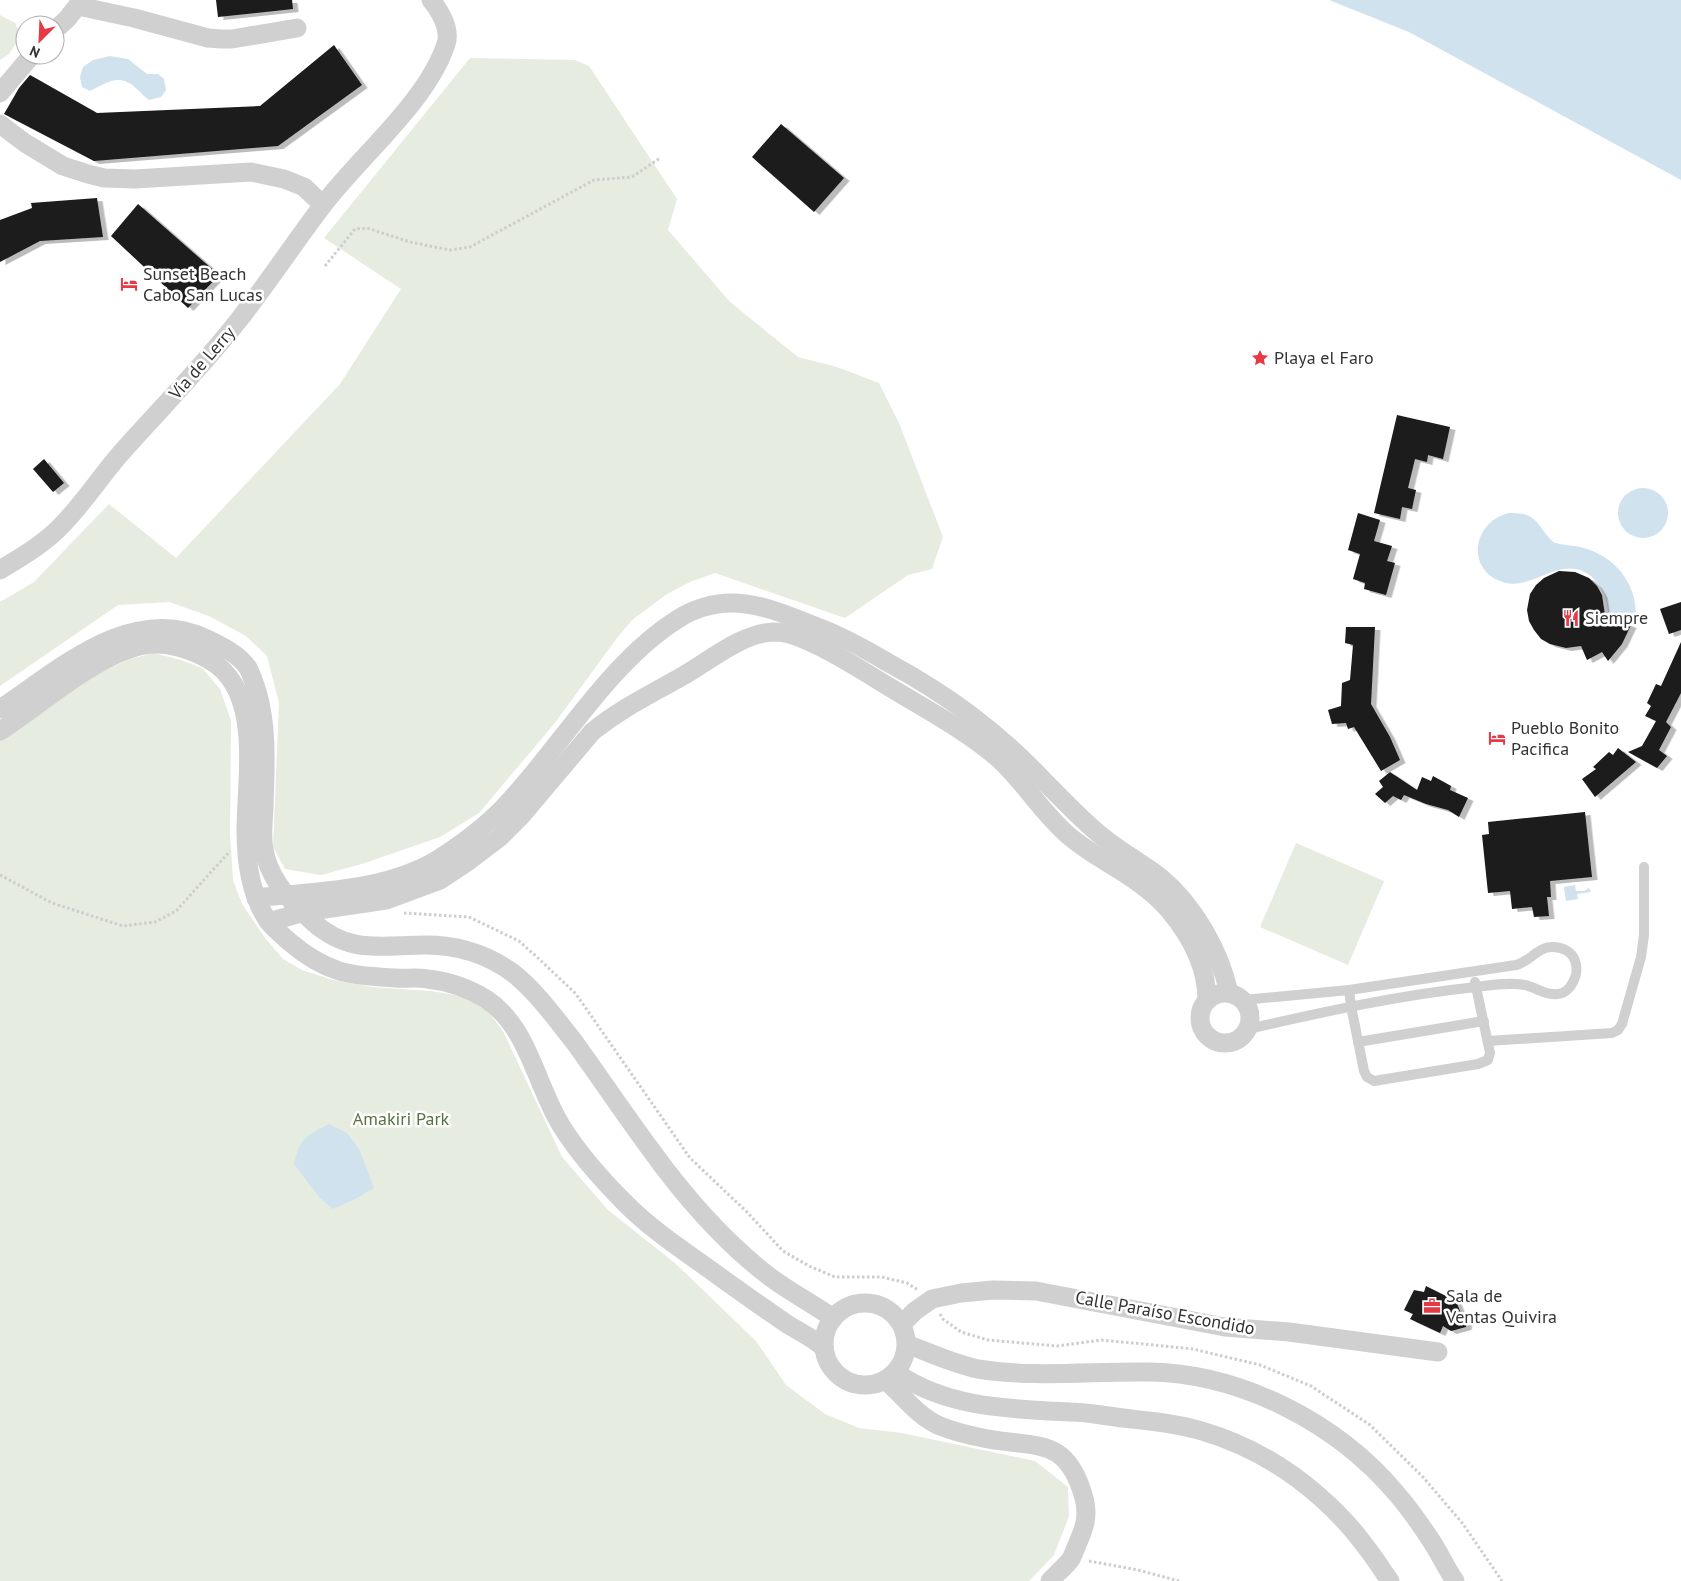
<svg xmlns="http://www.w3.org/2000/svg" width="1681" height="1581" font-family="'PT Sans',sans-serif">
	<defs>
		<filter id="shadow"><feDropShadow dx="5.5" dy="3" stdDeviation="0" flood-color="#0004"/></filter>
	</defs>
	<rect width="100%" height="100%" fill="#fff"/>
	<g fill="#e6ecdf">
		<polygon points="0,15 15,23 21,36 9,54 0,60"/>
		<polygon points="470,58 575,60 589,66 677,199 668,230 730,302 798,357 837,367 879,383 899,423 943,537 932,569 908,575 845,618 715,573 692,581 667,594 632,620 617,638 554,724 479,813 440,837 362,864 321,875 285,869 273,847 279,703 267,656 246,636 209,616 169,602 118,605 0,686 0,602 34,582 109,504 176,558 340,384 401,289 324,238"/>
		<polygon points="154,653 181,660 202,668 220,689 231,721 230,834 233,880 242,904 265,938 283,959 302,970 333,980 372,987 431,991 461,996 488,1011 503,1031 562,1157 608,1210 676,1264 756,1341 786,1385 825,1414 859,1428 902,1433 1035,1461 1068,1487 1069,1516 1054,1555 1029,1581 0,1581 0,737 61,699 99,673 130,659"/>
		<polygon points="1296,843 1384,881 1348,965 1260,927"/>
	</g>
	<g fill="#cfe2ee">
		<polygon points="1329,0 1681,0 1681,180 1409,32"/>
		<path d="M110 56 128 59 147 74H158L164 79 166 90 161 97 149 100C144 97 142 93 137 89 119 72 107 83 90 91L82 87 80 77 83 67 93 60Z"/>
		<circle cx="1643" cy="513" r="25"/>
		<path d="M1509 513C1538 512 1537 526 1553 542 1563 546 1574 545 1584 548 1617 557 1640 588 1635 622L1608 612C1607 599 1603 589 1595 580 1563 548 1532 595 1500 581 1465 567 1474 521 1509 513Z"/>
		<polygon points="1575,885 1576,891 1584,891 1589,888 1591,892 1577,894 1578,899 1566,901 1564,887"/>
		<path d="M329 1124 347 1133 359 1149 374 1188 355 1199 333 1209 319 1197 294 1164C300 1138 306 1136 329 1124Z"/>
	</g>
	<g fill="#1a1a1a" filter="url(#shadow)">
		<polygon points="216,0 292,0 293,9 218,17"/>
		<polygon points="334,45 362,85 278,146 94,161 4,114 19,88 30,75 97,113 260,106"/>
		<polygon points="781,124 844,178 814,212 752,157"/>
		<polygon points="97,198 103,237 40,241 0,262 0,220 32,208 31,203"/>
		<polygon points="138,204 219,275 188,308 111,236"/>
		<polygon points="1397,415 1450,427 1443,459 1428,455 1427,462 1415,459 1408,488 1416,490 1412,509 1402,507 1400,519 1374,513"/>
		<polygon points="44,459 64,483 53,492 33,469"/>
		<polygon points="1358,513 1380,520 1374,541 1392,546 1387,561 1395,563 1386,595 1364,589 1365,583 1353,579 1360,554 1348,550"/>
		<polygon points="1559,571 1575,572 1589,578 1597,586 1602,595 1605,615 1631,625 1622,644 1608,661 1602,652 1587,660 1581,646 1566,648 1550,644 1541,639 1534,630 1529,621 1527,610 1530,594 1536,585 1544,578"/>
		<polygon points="1681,602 1681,630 1669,634 1660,609"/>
		<polygon points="1346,627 1375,627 1371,704 1390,737 1400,760 1381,771 1354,727 1348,729 1346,723 1332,724 1328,710 1341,706 1342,683 1350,680 1353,645 1345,643"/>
		<polygon points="1681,642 1681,693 1666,722 1671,727 1659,750 1667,756 1657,768 1628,752 1642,746 1656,721 1645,716 1651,706 1647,703 1656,684 1661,686"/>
		<polygon points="1618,748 1636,762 1595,797 1582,779 1596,769 1593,767 1609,752 1613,755"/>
		<polygon points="1390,772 1417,790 1422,777 1431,781 1433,776 1451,786 1450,790 1468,798 1459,817 1448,810 1426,804 1404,795 1401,800 1393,796 1385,803 1375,794 1383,787 1379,781"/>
		<polygon points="1585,812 1592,877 1550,881 1551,897 1547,897 1549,916 1534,917 1532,907 1512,909 1510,891 1488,893 1482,835 1489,834 1488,822"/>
		<polygon points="1426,1286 1456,1301 1460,1311 1468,1316 1466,1327 1451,1331 1443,1326 1440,1333 1410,1319 1413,1314 1404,1310 1414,1290 1424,1292"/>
	</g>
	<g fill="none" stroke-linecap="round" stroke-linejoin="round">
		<g stroke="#cdcdcd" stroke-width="3" stroke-dasharray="2.5 2.5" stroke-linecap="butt">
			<polyline points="325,266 355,229 367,228 410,242 450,250 470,247 594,180 632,177 660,158"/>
			<polyline points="0,875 52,903 123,926 155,922 176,911 230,851"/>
			<polyline points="404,913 469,917 519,941 539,959 576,994 690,1158 747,1212 783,1251 809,1266 835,1277 882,1277 907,1283 918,1290"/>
			<polyline points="940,1314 943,1319 961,1332 988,1340 1057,1346 1102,1340 1193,1349 1260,1365 1311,1386 1370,1425 1423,1477 1463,1524 1502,1581"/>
			<polyline points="1089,1561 1138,1570 1179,1581"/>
		</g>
		<g stroke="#d0d0d0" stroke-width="10">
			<polyline points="1349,990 1351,1006 1364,1071 1367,1077 1374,1081 1478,1064 1488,1060 1490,1053 1475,982"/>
			<path d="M1243 1000 1349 990 1516 965C1530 962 1537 947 1552 947 1576 947 1583 969 1570 987 1566 992 1560 995 1553 994 1543 994 1535 987 1525 985 1509 982 1491 985 1476 987 1399 995 1323 1012 1248 1029"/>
			<polyline points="1488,1041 1612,1033 1618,1030 1622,1024 1641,957 1644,935 1644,867"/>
			<polyline points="1358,1042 1484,1021"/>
		</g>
		<g stroke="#d0d0d0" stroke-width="19">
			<polyline points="78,6 134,18 208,38 221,39 232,39 297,28"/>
			<polyline points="55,30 67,19 82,0"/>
			<polyline points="0,93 32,55"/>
			<polyline points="0,124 25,143 63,166 88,174 104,178 135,179 251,172 284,179 304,187 323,205"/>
			<path d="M0 570C21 557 44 544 61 526 83 504 100 477 121 453 160 409 202 367 238 321 268 283 294 243 323 205 360 156 427 102 446 44 451 29 440 11 431 0"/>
			<path d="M0 709C59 670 132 602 207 639 221 646 239 654 248 668 252 675 254 683 257 691 268 729 265 768 264 808 263 825 261 842 266 858 273 884 294 905 313 922 350 955 382 945 426 945 459 945 487 954 513 973 537 992 556 1019 575 1043 601 1079 625 1115 651 1150 685 1197 724 1242 770 1277 790 1292 813 1304 833 1318"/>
			<path d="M0 731C41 705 98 653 145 645 166 641 193 650 211 661 263 692 246 779 246 831 246 861 251 896 268 921 274 929 283 936 291 943 305 955 321 965 339 971 356 976 377 977 395 978 406 979 416 977 427 979 447 981 468 988 486 999 529 1027 536 1086 562 1127 579 1154 603 1181 626 1204 647 1225 671 1242 695 1259 726 1281 756 1303 787 1324 800 1332 813 1338 824 1348"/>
			<path d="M256 898C316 891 383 892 437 860 462 844 485 827 505 806 561 747 609 662 678 619 693 609 713 603 731 603 762 603 792 617 820 628 844 637 865 649 887 662 948 695 997 731 1045 782 1063 800 1080 818 1099 834 1118 850 1140 862 1160 877 1193 904 1220 951 1229 993"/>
			<path d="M269 922 304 912 386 900 440 880 470 860 499 838 522 815 592 732C620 709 651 694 681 677 708 662 741 633 774 632 782 632 794 635 801 638 833 651 866 673 896 691 931 712 968 732 999 759 1025 783 1043 814 1069 836 1101 863 1141 877 1169 910 1190 935 1207 967 1207 1000"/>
			<circle cx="1225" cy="1018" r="25"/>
			<circle cx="865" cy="1344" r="41"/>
			<polyline points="902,1324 915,1311 932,1299 961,1293 993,1290 1036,1291 1225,1327 1289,1332 1438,1352"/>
			<path d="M907 1344C930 1353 954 1364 978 1369 1034 1378 1092 1371 1148 1372 1241 1373 1337 1423 1396 1493 1409 1508 1421 1525 1432 1542 1440 1554 1446 1568 1455 1581"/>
			<path d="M895 1372C947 1408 1009 1409 1070 1412 1088 1412 1105 1416 1123 1418 1149 1421 1176 1423 1202 1431 1246 1444 1285 1466 1320 1497 1336 1511 1353 1529 1366 1547 1375 1558 1382 1570 1390 1581"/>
			<path d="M885 1380C903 1395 917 1416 940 1426 955 1432 972 1436 988 1439 1039 1448 1067 1437 1084 1498 1089 1516 1084 1529 1077 1545 1075 1550 1073 1555 1071 1559 1065 1567 1056 1574 1050 1581"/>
		</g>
	</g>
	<defs>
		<g id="hotel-bare" transform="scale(1.35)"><path d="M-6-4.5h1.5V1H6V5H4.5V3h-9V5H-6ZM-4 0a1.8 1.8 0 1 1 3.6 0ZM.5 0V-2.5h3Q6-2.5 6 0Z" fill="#e63946" stroke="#fff" stroke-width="2.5" paint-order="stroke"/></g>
		<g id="sight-bare" transform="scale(1.35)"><path d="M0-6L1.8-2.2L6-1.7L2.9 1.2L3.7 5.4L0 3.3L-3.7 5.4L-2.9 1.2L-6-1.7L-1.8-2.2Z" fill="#e63946" stroke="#fff" stroke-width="2.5" paint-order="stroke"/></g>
		<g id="restaurant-bare" transform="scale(1.35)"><path d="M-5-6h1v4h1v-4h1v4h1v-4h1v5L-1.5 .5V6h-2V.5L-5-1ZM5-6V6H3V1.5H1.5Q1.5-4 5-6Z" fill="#e63946" stroke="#fff" stroke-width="2.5" paint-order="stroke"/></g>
		<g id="office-bare" transform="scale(1.35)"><path d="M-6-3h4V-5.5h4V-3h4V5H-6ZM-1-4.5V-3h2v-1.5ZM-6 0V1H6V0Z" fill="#e63946" stroke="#fff" stroke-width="2.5" paint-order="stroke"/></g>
	</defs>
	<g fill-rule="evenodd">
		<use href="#hotel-bare" x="129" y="284"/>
		<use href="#sight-bare" x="1260" y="358"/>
		<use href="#restaurant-bare" x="1571" y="618"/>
		<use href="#hotel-bare" x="1497" y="738"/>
		<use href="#office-bare" x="1432" y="1306"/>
	</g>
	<g text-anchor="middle" stroke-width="5" stroke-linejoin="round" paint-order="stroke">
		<g font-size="18" fill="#333" stroke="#fff" text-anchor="start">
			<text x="143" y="280">Sunset Beach<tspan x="143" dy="21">Cabo San Lucas</tspan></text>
			<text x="1274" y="364">Playa el Faro</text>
			<text x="1585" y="624">Siempre</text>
			<text x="1511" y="734">Pueblo Bonito<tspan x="1511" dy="21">Pacifica</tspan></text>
			<text x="1446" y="1302">Sala de<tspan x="1446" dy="21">Ventas Quivira</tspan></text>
		</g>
		<g font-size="18" fill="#333" stroke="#fff">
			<text transform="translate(202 363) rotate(-49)" y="6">Vía de Lerry</text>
			<text transform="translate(1165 1313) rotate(10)" y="6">Calle Paraíso Escondido</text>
		</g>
		<g font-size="18" fill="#56703f" stroke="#fff">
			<text x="401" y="1125">Amakiri Park</text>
		</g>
	</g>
	<g transform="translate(40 40) rotate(204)"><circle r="24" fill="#ffffff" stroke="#adadad"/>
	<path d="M0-4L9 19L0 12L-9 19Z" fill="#e63946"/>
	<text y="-8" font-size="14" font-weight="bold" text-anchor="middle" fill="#333333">N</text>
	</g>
</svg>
